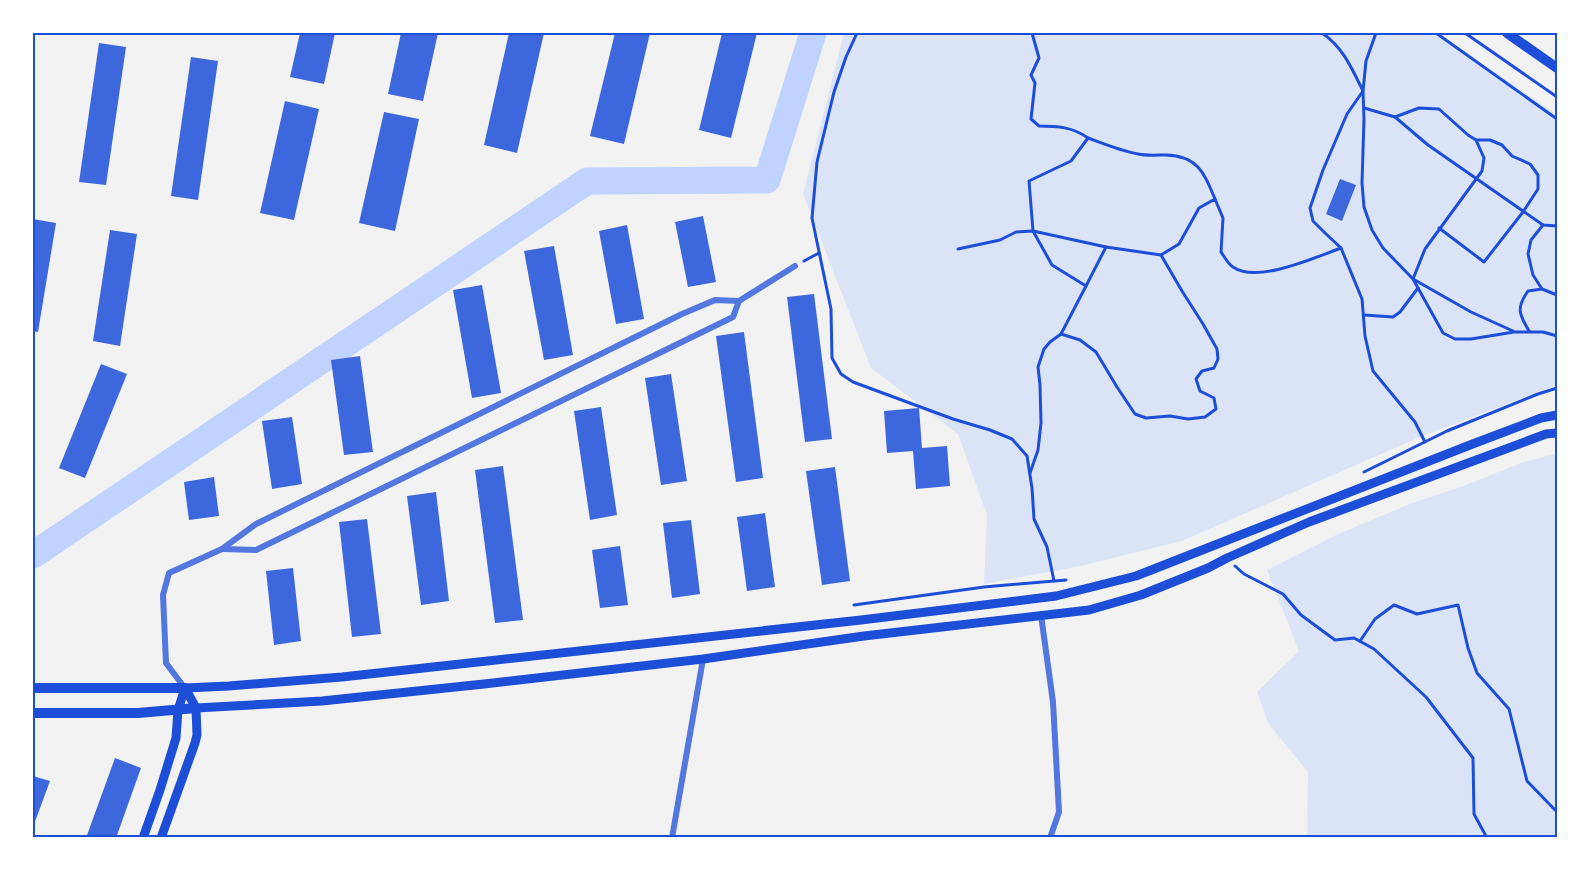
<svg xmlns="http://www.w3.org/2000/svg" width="1590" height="871" font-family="Helvetica,sans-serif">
	<rect width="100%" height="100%" fill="#f2f2f2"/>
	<g fill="#dbe4f7">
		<polygon points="844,33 1438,33 1557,115 1557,385 1420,437 1182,541 1081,566 984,584 987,515 958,434 871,368 803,194"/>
		<polygon points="1557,453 1557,838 1307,838 1308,772 1268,723 1257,692 1299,651 1267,570 1336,535 1412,503 1466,485 1521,463"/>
	</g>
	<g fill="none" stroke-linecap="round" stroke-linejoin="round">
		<polyline stroke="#bfd3fe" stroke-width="27" points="33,555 587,181 767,180 813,33"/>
	</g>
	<g fill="#3d67dc">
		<polygon points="300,33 335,33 324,84 290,77"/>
		<polygon points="401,33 438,33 423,101 388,94"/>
		<polygon points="509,33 544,33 517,153 484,145"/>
		<polygon points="615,33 650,33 624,144 590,136"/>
		<polygon points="722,33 757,33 731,138 699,130"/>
		<polygon points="99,43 126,47 106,185 79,182"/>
		<polygon points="191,57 218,61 198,200 171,196"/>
		<polygon points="285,101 319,109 294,220 260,213"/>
		<polygon points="384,112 419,119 395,231 359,223"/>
		<polygon points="1340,179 1356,185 1342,221 1326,214"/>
		<polygon points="703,216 716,282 688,287 675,222"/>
		<polygon points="33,219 56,223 38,332 33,331"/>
		<polygon points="627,225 644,319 616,324 599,231"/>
		<polygon points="110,230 137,234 120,346 93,341"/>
		<polygon points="554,246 573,355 544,360 524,251"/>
		<polygon points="482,285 501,393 472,398 453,290"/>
		<polygon points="814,294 832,439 805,442 787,297"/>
		<polygon points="744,332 763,478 736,482 716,336"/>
		<polygon points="360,356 373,452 344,455 331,360"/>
		<polygon points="101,364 127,374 85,478 59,468"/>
		<polygon points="671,374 687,481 661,485 645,378"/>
		<polygon points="601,407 617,515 590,520 574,411"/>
		<polygon points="919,408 922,448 947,446 950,486 916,489 913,451 887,453 884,411"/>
		<polygon points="292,417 302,484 272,489 262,421"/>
		<polygon points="503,466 523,620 495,623 475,470"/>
		<polygon points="835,467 850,581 822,585 806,471"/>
		<polygon points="214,477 219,516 189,520 184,482"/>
		<polygon points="436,492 449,601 421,605 407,496"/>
		<polygon points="765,513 775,587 747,591 737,517"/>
		<polygon points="367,519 381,634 352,637 339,522"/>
		<polygon points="691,520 700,594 672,598 663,523"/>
		<polygon points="620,546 628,605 600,608 592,550"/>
		<polygon points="293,568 301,641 274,645 266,571"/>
		<polygon points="115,758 141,768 116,838 86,838"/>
		<polygon points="33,776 50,781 33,827"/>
	</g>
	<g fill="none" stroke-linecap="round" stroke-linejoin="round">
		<g stroke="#1d4ed8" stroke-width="3">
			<polyline points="857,33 846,57 834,92 817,162 812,218 831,309 832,358 841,374 853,382 953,419 990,430 1012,439 1027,456 1032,488 1034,519 1047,547 1054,581"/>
			<path d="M1032 33 1039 58 1031 75 1035 83 1031 119 1039 126C1057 126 1073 127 1088 138L1071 161 1029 181 1033 231 1052 265 1086 286 1061 334"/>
			<path d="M1322 33C1343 47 1352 69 1363 91L1347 114 1323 170 1310 208 1313 221 1325 233 1341 248 1362 299 1365 336 1373 371 1415 422 1425 442"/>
			<polyline points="1376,33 1366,61 1363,91 1364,119 1362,183 1364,207 1372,230 1383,248 1413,279 1443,333 1455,339 1471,339 1514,332 1543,332 1557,336"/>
			<polyline points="1436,33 1557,119"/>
			<polyline points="1465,33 1557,97"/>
			<polyline points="1364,108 1395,117 1428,145 1543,225 1557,226"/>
			<polyline points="1395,117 1419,108 1439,109 1468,135 1476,140 1490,140 1502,145 1512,156 1530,164 1538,175 1538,189 1523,212 1484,262 1439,228"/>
			<path d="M1088 138C1104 144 1121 151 1138 154 1147 156 1157 155 1166 155 1198 156 1204 173 1215 199"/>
			<polyline points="1476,140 1484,158 1482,171 1425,249 1413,279 1471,312 1513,331"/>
			<polyline points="1543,225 1531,240 1528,254 1533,275 1542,289 1557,295"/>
			<polyline points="1106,247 1161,255"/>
			<polyline points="958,249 1000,240 1016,232 1033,231 1106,247 1086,286"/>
			<polyline points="804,261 819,253"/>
			<polyline points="1364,315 1393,317 1400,312 1418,288"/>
			<path d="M1529 331C1519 314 1516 308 1528 291L1542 289"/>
			<polyline points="1364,472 1447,431 1538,394 1557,388"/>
			<path d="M1030 473 1038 450 1041 423 1040 385 1038 367 1044 349 1050 342 1061 334 1080 340 1096 352 1117 387 1135 414 1146 418 1170 416 1188 419 1205 417 1216 409 1214 398 1200 391 1196 379 1202 371 1214 368 1218 359 1217 349 1203 324 1182 291 1161 255 1179 244 1199 208 1215 199 1223 218 1221 252C1224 256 1228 264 1233 267 1257 284 1316 257 1341 248"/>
			<polyline points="1235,566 1244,574 1283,594 1301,615 1335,640 1354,638 1374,649 1426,697 1473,758 1474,814 1487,838"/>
			<polyline points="854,605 984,587 1066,580"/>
			<polyline points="1360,641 1375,619 1394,605 1417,614 1458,605 1468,648 1477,673 1509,709 1527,781 1557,812"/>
		</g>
		<g stroke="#5277de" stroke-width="6">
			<polyline points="223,549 256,550 733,317 739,301"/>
			<polyline points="1041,615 1053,702 1059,812 1050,838"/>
			<polyline points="184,687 166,663 163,595 169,573 222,549 256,524 682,314 715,300 739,301 795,266"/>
			<polyline points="672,838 703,659"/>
		</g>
		<g stroke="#1d4ed8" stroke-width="9">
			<polyline points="185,688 229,686 342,677 861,620 1056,596 1136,576 1470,445 1541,418 1557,415"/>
			<polyline points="196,708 322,701 484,684 703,659 864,636 1089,610 1141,595 1208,568 1227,558 1309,522 1546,434 1557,433"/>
			<polyline points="143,838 160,790 176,738 178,710 185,688"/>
			<polyline points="161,838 195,743 197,735 196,708 185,688"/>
		</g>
		<g stroke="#1d4ed8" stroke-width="10">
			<polyline points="1507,33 1557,68"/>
			<polyline points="33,688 185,688"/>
			<polyline points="33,713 138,713 196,708"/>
		</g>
	</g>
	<rect width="1590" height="871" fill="none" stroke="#ffffff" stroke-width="69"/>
	<rect x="34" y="34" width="1522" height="802" fill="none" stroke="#1d4ed8" stroke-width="2"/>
</svg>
